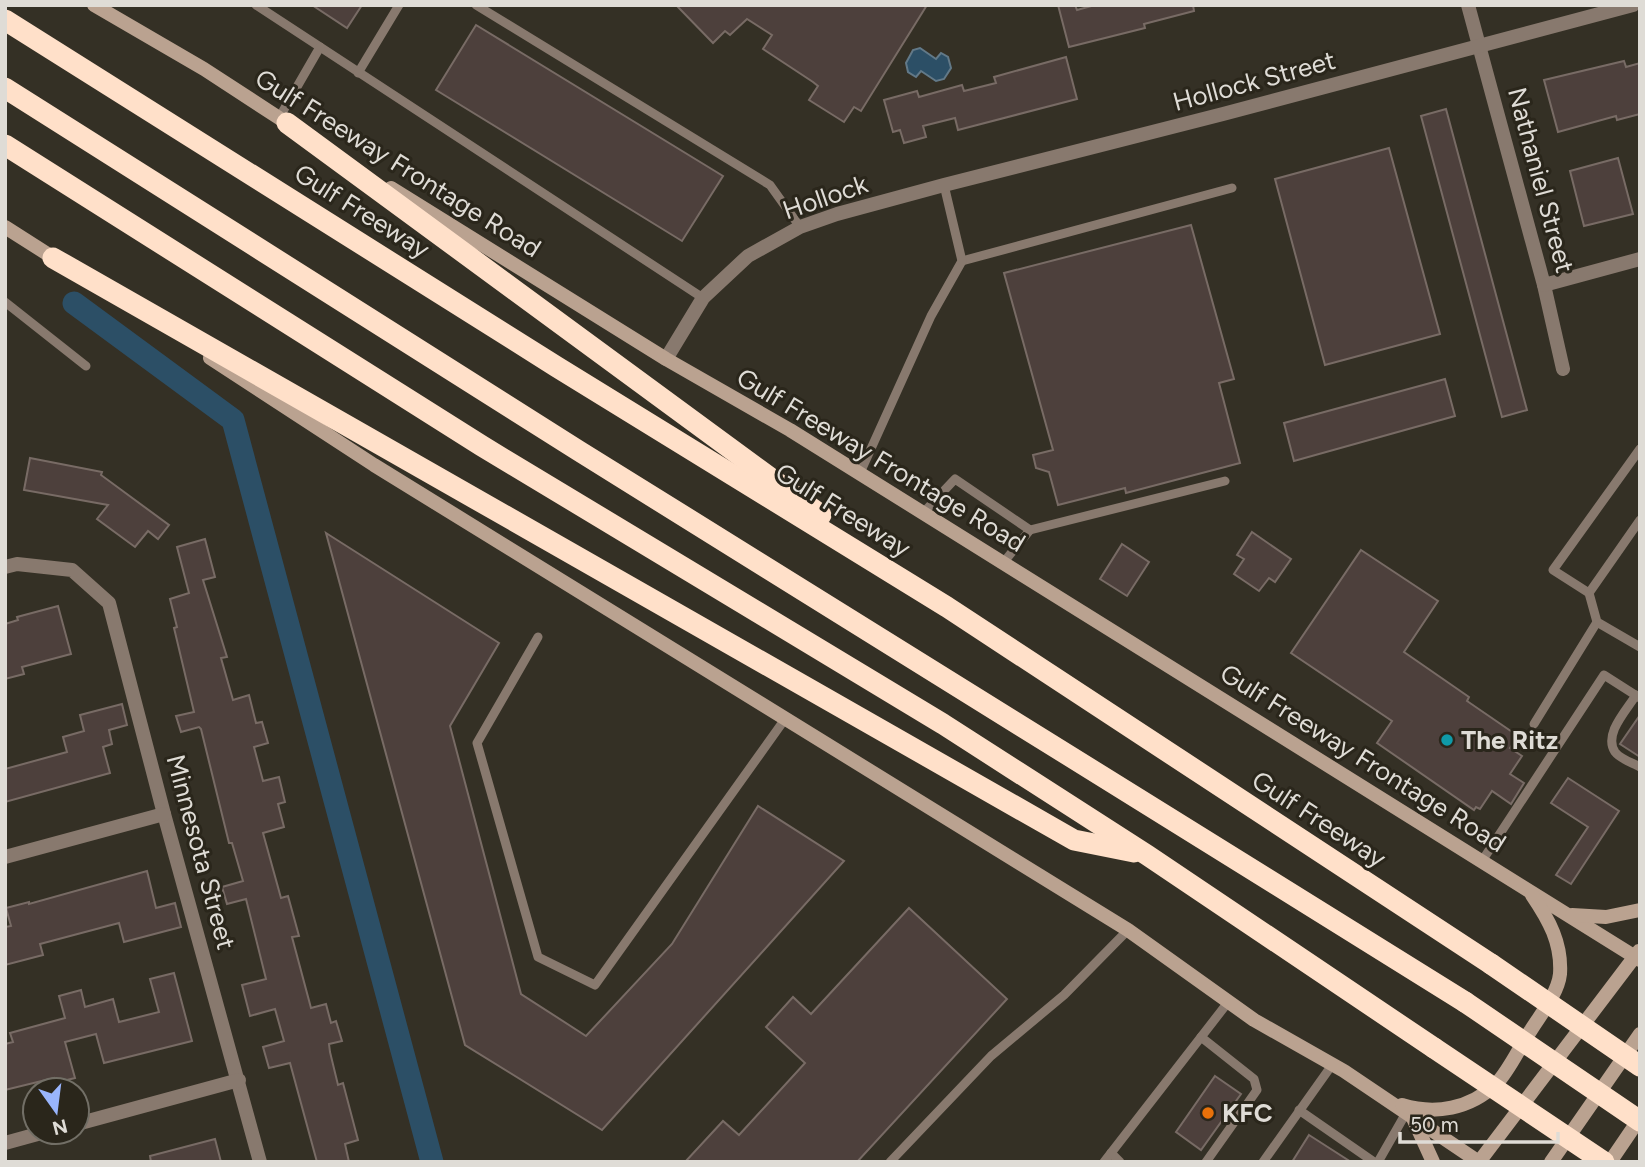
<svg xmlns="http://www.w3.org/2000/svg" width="1645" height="1167" font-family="Figtree,sans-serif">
	<rect width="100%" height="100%" fill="#343025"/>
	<polygon fill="#2c4f66" stroke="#627988" stroke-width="2" points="920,48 936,59 941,53 948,57 951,68 944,79 936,81 921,71 916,77 908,72 906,63 913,50"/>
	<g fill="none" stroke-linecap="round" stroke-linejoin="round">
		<polyline stroke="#2c4f66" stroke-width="23" points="74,303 233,420 432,1162"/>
	</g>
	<g fill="#4d403c" stroke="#786b65" stroke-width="2">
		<polygon points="312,5 362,5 347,28"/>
		<polygon points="676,5 927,5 861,111 854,107 844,122 809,100 818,86 813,82 763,49 772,35 747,19 730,35 725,31 713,43"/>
		<polygon points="1058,5 1075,5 1077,10 1095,5 1193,5 1194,11 1144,24 1145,28 1069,47"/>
		<polygon points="476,25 723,176 682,241 436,90"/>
		<polygon points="1066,57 1077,99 958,130 955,118 923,126 926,137 904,143 900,130 893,132 884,100 917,91 919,97 962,85 964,91 996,83 994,77"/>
		<polygon points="1624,61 1626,67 1640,63 1640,114 1617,120 1616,116 1558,132 1544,80"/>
		<polygon points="1446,109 1527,410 1502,417 1421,116"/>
		<polygon points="1389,148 1440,334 1325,365 1275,179"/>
		<polygon points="1618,158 1633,214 1584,226 1570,171"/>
		<polygon points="1191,225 1234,379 1219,383 1240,463 1126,493 1125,488 1058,505 1049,472 1036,468 1033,455 1053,450 1004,273"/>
		<polygon points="1445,379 1455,416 1294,461 1284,423"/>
		<polygon points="30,458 102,472 101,475 169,525 158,539 148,531 135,547 97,519 108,505 24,490"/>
		<polygon points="1252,532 1291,559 1275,582 1269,578 1259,591 1234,574 1244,559 1237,555"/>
		<polygon points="326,533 499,643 450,726 521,994 586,1036 672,944 758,806 844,861 602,1130 465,1045"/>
		<polygon points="205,539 215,577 203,580 227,657 221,658 233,700 249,695 256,723 262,722 268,743 254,747 263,781 279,777 285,802 278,804 284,827 263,833 281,898 288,896 299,936 292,937 311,1008 326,1004 331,1023 336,1021 342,1041 329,1044 330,1052 338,1085 343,1083 358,1140 345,1144 349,1162 317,1162 290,1063 269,1068 263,1047 284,1041 275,1009 250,1016 242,985 266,979 246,899 227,904 222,887 243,881 232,843 229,843 201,729 199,727 181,732 176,716 194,712 174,628 177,627 170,599 189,593 177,547"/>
		<polygon points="1122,544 1149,562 1127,596 1100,579"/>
		<polygon points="1361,550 1438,601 1404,652 1469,697 1467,701 1518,736 1510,748 1522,756 1510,774 1524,783 1511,804 1492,791 1480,809 1476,807 1474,810 1377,743 1392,721 1291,653"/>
		<polygon points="58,606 71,654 22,667 24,674 5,679 5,624 18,620 17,617"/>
		<polygon points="122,704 127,725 109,730 112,744 103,747 110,773 5,802 5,769 67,752 63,737 84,731 80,715"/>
		<polygon points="1640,715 1640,757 1620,744"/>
		<polygon points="1568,778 1619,811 1571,884 1556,875 1588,827 1551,803"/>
		<polygon points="147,871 156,908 175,903 181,927 124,942 119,923 40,944 43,955 5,965 5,927 11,926 6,908 29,902 29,904"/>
		<polygon points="909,908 1007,999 857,1162 685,1162 723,1121 739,1135 805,1063 766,1027 793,997 811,1014"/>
		<polygon points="174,973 192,1041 104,1063 96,1034 65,1042 75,1078 55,1083 54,1078 5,1090 5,1044 13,1042 10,1033 65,1018 59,996 81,990 85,1007 113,999 119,1022 159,1012 150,979"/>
		<polygon points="1215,1076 1241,1094 1201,1150 1176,1132"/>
		<polygon points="1309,1135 1351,1162 1292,1162"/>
		<polygon points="215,1139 221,1162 151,1162 150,1156"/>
	</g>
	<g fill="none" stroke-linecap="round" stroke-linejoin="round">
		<g stroke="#88796e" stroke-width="9">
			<polyline points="256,5 703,298"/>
			<polyline points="476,5 770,185 800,227"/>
			<polyline points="358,73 399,5"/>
			<polyline points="279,118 320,47"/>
			<polyline points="962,261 1232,188"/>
			<polyline points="5,302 86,366"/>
			<polyline points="860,473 931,316 962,261 944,185"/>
			<polyline points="923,513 955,479 1030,530 1225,481"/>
			<polyline points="1640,520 1589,593 1597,622 1640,647"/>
			<polyline points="1003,563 1030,530"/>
			<polyline points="1589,593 1553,570 1640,449"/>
			<polyline points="538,637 477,743 538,957 595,985 785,719"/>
			<path d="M1636 695C1627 710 1603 734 1615 752 1620 759 1633 763 1640 767"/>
			<polyline points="1534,724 1597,622"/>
			<polyline points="1482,861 1604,675 1640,698"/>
			<polyline points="1201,1037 1254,1079 1257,1090 1206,1162"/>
			<polyline points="1299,1110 1374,1162"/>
			<polyline points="1111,1153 1120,1162"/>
			<polyline points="890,1162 991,1056 1064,995 1128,930"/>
			<polyline points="1104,1162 1229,1001"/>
			<polyline points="1263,1162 1332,1065"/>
			<polyline points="1378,1162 1406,1113"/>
		</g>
		<g stroke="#88796e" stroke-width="14">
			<polyline points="1468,5 1544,285 1563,369"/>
			<polyline points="1544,285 1640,259"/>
			<polyline points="666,359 703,298 748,256 800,227 837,214 944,185 1223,114 1633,5"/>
			<polyline points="5,567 17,564 72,570 109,603 164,814 260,1162"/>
			<polyline points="5,857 164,814"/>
			<polyline points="77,1124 239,1080"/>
			<polyline points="5,1143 45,1132"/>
		</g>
		<g stroke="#baa290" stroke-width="14">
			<polyline points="94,5 204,69 293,127"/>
			<polyline points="391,188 666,359 790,430 1640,960"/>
			<polyline points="5,227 60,262"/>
			<polyline points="210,358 374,465 1128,930 1254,1020 1344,1071 1479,1162"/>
			<polyline points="1572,915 1606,917 1640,910"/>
			<path d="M1402 1105C1435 1115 1470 1109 1496 1084 1509 1071 1520 1046 1531 1030 1541 1014 1558 993 1560 974 1562 943 1549 920 1532 895"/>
			<polyline points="1413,1118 1433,1162"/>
			<polyline points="1479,1162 1639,951"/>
			<polyline points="1551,1162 1640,1034"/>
			<polyline points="1610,1162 1640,1118"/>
		</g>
		<g stroke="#ffe0c9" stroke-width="21">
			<polyline points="5,20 557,367 947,607 1491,964"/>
			<polyline points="5,88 579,451 1465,1002"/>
			<polyline points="287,123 821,515"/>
			<polyline points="5,145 482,446 943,724 1147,855 1434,1048"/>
			<polyline points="53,258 1074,840 1134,852"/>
		</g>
		<g stroke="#ffe0c9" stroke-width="21">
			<polyline points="1491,964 1640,1066"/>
			<polyline points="1465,1002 1640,1121"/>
			<polyline points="1434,1048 1604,1162"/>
		</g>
	</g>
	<circle fill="#0f9aa8" stroke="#2a261b" stroke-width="2.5" cx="1447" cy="740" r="7"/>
	<circle fill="#e8710a" stroke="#2a261b" stroke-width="2.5" cx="1208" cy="1113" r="7"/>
	<g text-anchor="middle" stroke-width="6" stroke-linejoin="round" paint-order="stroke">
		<g font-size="26" fill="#dfdcd6" stroke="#2a261b">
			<text transform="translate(1254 81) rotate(-15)" y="9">Hollock Street</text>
			<text transform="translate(398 163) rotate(32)" y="9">Gulf Freeway Frontage Road</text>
			<text transform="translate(1541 180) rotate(75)" y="9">Nathaniel Street</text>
			<text transform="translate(825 197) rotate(-19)" y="9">Hollock</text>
			<text transform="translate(362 211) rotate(32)" y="9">Gulf Freeway</text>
			<text transform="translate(881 460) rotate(31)" y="9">Gulf Freeway Frontage Road</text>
			<text transform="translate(843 510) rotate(32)" y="9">Gulf Freeway</text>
			<text transform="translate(1363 758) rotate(32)" y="9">Gulf Freeway Frontage Road</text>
			<text transform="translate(1319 819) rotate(33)" y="9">Gulf Freeway</text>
			<text transform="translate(201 852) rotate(75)" y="9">Minnesota Street</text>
		</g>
		<g font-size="26" font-weight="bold" fill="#dfdcd6" stroke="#2a261b" text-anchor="start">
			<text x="1461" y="749">The Ritz</text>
			<text x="1222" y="1122">KFC</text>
		</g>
	</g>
	<rect width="1645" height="1167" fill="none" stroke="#dfdcd6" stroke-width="14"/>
	<g transform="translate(56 1111) rotate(166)"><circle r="33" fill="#2a261b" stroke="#726f66" stroke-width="2"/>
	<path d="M0-5L12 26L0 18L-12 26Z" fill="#99b5fd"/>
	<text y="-10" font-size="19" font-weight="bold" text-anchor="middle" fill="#dfdcd6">N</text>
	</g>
	<path d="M1400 1132v10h158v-10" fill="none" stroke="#dfdcd6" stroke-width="3.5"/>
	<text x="1410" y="1132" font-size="21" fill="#dfdcd6" stroke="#2a261b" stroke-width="5" paint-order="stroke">50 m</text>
</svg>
